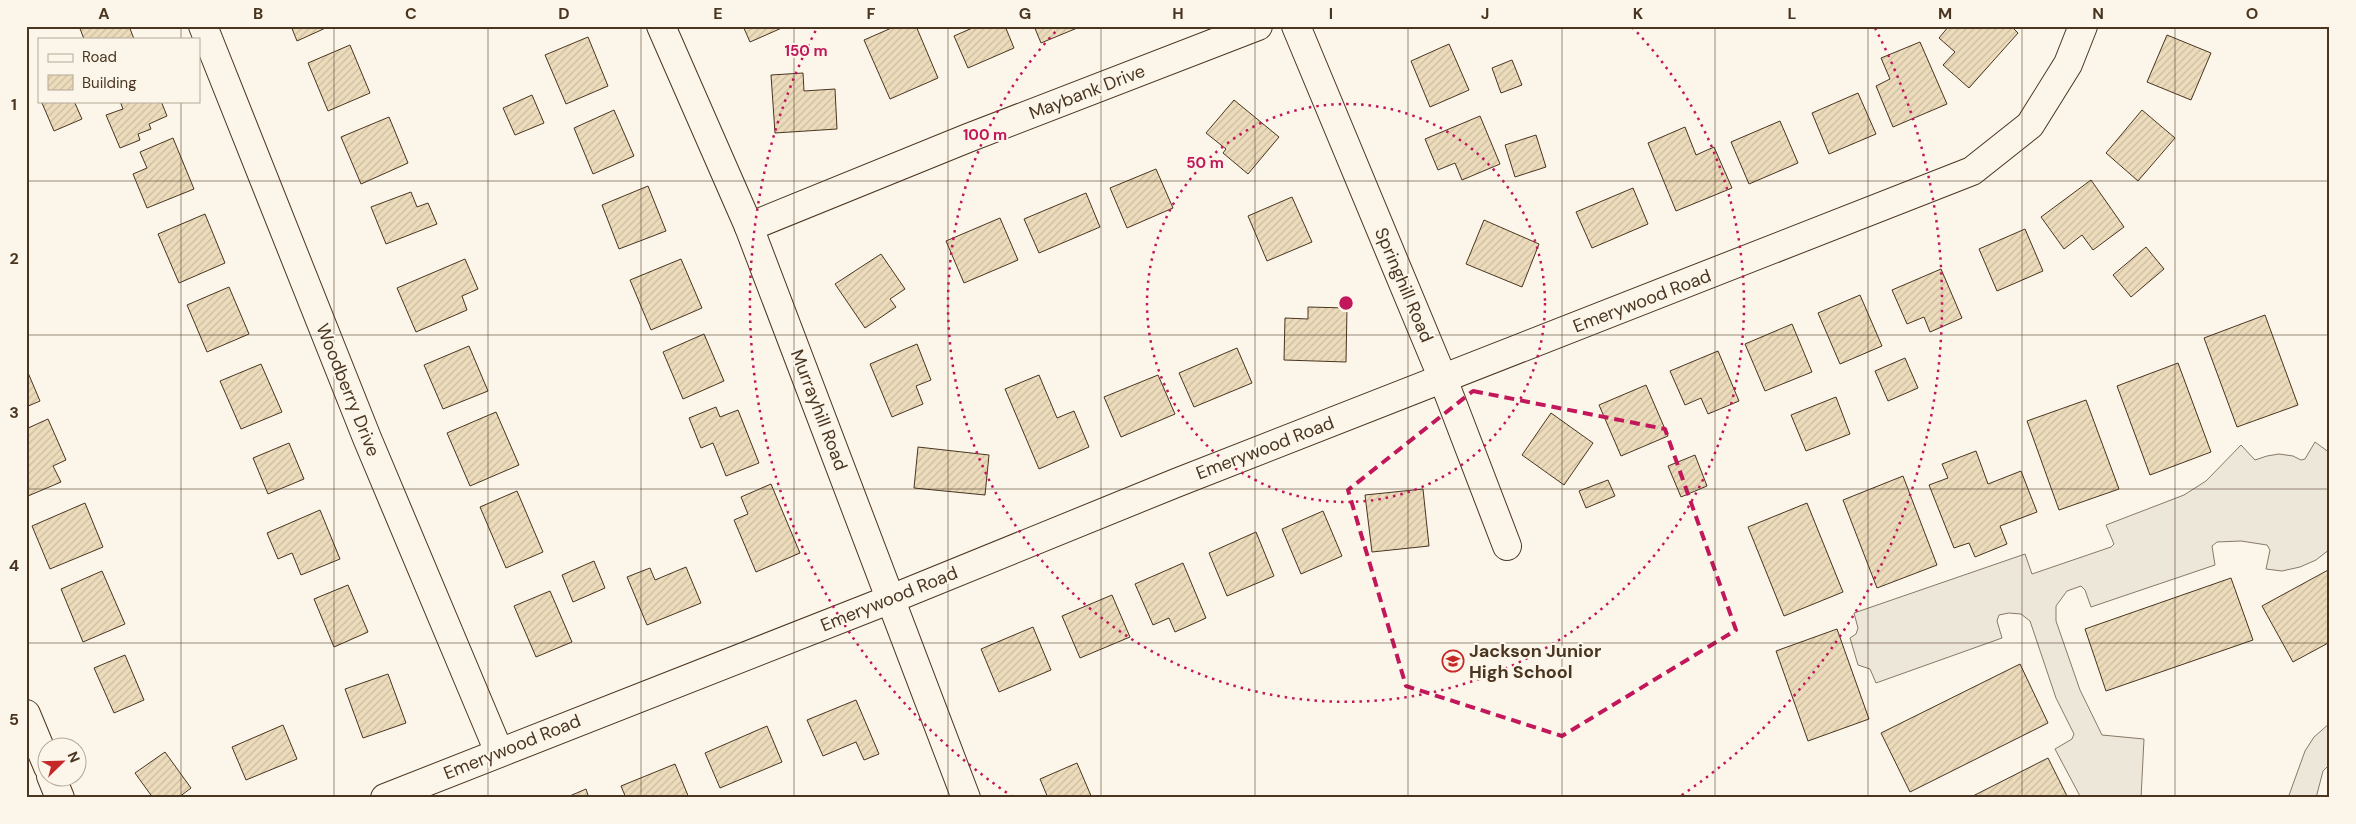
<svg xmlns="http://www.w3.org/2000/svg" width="2356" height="824" font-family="'DM Sans',sans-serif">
	<defs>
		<pattern id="building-hatch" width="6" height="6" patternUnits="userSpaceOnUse" patternTransform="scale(1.25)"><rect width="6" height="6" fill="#ecdcbc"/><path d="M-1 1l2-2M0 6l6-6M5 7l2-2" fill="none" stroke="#ccbda1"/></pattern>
	</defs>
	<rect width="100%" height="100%" fill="#fbf6e9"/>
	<g fill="#ede7d9" stroke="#887966">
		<polygon points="2315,442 2330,453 2330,549 2316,560 2300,567 2282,571 2266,569 2270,550 2267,545 2241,541 2217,542 2212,546 2215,565 2091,607 2085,590 2081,586 2067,591 2056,606 2056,621 2080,690 2102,735 2144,739 2141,798 2081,798 2055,749 2072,739 2074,734 2056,698 2030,621 2021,614 2009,613 1999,615 1997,621 2002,638 1876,683 1870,669 1858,665 1850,638 1856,634 1858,628 1854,613 2025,554 2032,574 2111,547 2114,544 2106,525 2184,495 2206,481 2241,445 2255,460 2267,456 2279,454 2293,456 2301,460 2305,459"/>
		<polygon points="2330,723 2330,764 2323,771 2316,798 2288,798 2305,751 2314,737"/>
	</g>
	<g fill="url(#building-hatch)" stroke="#4a3520">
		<polygon points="79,26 129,26 134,39 84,39"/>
		<polygon points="291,26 330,26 297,41"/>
		<polygon points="743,26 784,26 784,27 750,42"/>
		<polygon points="896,26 916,26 938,78 890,99 864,40"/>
		<polygon points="977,26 1005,26 1014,48 968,68 954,36"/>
		<polygon points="1034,26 1082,26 1041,43"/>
		<polygon points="1949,26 2011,26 2018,33 1969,88 1943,65 1955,52 1939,38"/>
		<polygon points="2167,35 2211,53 2191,100 2147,82"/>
		<polygon points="588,37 608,86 566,104 545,55"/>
		<polygon points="1920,42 1947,104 1893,127 1876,86 1890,79 1881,58"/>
		<polygon points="1449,44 1469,90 1430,107 1411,61"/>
		<polygon points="350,45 370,93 328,111 308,63"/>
		<polygon points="1512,60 1522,85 1501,93 1492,68"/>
		<polygon points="803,73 804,91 835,89 837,129 775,133 771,75"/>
		<polygon points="1858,93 1876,134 1829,154 1812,113"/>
		<polygon points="532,95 544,123 515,135 503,108"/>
		<polygon points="1234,100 1279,137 1248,174 1223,153 1226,149 1206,133"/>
		<polygon points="46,101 74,101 82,119 54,131 42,103"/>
		<polygon points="120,101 161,101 167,116 149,124 151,129 138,134 140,140 120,148 106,115 123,109"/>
		<polygon points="614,110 634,156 593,174 574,128"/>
		<polygon points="2142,110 2175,138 2138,181 2106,153"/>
		<polygon points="1480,116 1500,164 1462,180 1455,163 1438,170 1425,139"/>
		<polygon points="389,117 408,163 361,184 341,137"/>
		<polygon points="1780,121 1798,163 1749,184 1731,142"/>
		<polygon points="1685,127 1696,155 1714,147 1732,188 1676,211 1648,143"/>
		<polygon points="1536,135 1546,167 1515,177 1505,145"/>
		<polygon points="173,138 194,189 147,208 133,174 147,168 140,152"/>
		<polygon points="1156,169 1173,208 1127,228 1110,188"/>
		<polygon points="2091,180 2124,227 2093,250 2082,235 2064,249 2041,217"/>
		<polygon points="648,186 666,231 619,249 602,205"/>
		<polygon points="1633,188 1648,224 1592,248 1576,212"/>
		<polygon points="411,192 417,207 428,203 437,224 386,244 371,207"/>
		<polygon points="1086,193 1100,227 1039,253 1024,219"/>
		<polygon points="1292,197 1312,242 1267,261 1248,216"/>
		<polygon points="205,214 225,263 179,283 158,234"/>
		<polygon points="1000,218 1018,260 964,283 946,241"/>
		<polygon points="1484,220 1539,244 1522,287 1466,264"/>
		<polygon points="2025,229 2043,271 1997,291 1979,249"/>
		<polygon points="2146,247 2164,269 2131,297 2113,275"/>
		<polygon points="881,254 905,289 890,299 896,307 865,328 835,284"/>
		<polygon points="465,259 478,289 462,296 467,310 416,332 397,288"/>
		<polygon points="681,259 702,308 651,330 630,280"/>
		<polygon points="1941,269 1962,318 1930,332 1924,317 1907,324 1892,290"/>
		<polygon points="229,287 249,334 207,352 187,305"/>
		<polygon points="1860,295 1882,346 1840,364 1818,313"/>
		<polygon points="1308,307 1347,308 1346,362 1284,360 1285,318 1308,319"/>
		<polygon points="2265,315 2298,405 2237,427 2204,338"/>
		<polygon points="1792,324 1812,372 1765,391 1745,344"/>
		<polygon points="704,334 724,381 683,399 663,352"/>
		<polygon points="917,344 931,380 916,386 923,404 892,417 870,364"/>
		<polygon points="469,346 488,391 443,409 424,365"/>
		<polygon points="1237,348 1252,383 1194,407 1179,373"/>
		<polygon points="1718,351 1739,401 1708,414 1701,398 1685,405 1670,371"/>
		<polygon points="1905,358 1918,388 1888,401 1875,371"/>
		<polygon points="2178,363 2211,452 2150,475 2117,386"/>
		<polygon points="261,364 282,412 241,429 220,381"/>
		<polygon points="26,368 40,401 26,407"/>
		<polygon points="1039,375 1057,418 1074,411 1089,447 1039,469 1005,389"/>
		<polygon points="1158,375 1175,414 1121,437 1104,397"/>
		<polygon points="1646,385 1668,436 1621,456 1599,405"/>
		<polygon points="1836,397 1850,434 1806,451 1791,415"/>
		<polygon points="2086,400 2119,489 2059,510 2027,421"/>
		<polygon points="716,407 720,417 738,410 759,463 726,476 713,443 701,448 689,418"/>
		<polygon points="496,412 519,465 470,486 447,433"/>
		<polygon points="1551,413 1593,443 1564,485 1522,455"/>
		<polygon points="48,419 66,460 53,466 61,482 28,496 26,429"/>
		<polygon points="289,443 304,479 268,494 253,458"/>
		<polygon points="918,447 989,455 985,495 914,488"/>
		<polygon points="1976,451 1988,484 2021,471 2037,512 2000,526 2007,544 1975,557 1969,543 1954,548 1929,485 1948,478 1942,464"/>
		<polygon points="1695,455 1707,486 1681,497 1668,466"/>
		<polygon points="1903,476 1937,565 1877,588 1843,500"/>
		<polygon points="1608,480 1615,496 1586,508 1579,491"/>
		<polygon points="771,484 800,553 756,572 734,520 748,514 741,497"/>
		<polygon points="1423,489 1429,546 1372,552 1365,495"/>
		<polygon points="517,491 543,552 506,568 480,507"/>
		<polygon points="85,503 103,547 50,569 32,526"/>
		<polygon points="1807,503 1843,592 1784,616 1748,527"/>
		<polygon points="320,510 340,559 301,575 292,553 278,559 267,533"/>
		<polygon points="1323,511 1342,556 1301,574 1282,529"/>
		<polygon points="1256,532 1274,576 1227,596 1209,553"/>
		<polygon points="594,561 605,588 573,602 562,575"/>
		<polygon points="1183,563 1206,618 1175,632 1169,618 1153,625 1135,584"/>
		<polygon points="686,567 701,603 647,625 627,577 650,568 655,580"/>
		<polygon points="2330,569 2330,642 2293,662 2262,606"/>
		<polygon points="102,571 125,624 83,642 61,589"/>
		<polygon points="2231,578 2253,640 2106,691 2085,629"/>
		<polygon points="348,585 368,632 334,647 314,599"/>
		<polygon points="550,591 572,642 536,657 514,606"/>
		<polygon points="1112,595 1130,637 1080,658 1062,616"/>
		<polygon points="1033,627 1051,670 999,692 981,649"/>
		<polygon points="1837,629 1869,719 1808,741 1776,651"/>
		<polygon points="125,655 144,700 114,713 94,668"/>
		<polygon points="2020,664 2048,723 1910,792 1881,733"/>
		<polygon points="388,674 406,723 363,738 345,689"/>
		<polygon points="856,700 879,754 864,760 856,742 823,756 807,720"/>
		<polygon points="283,725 297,759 246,780 232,747"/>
		<polygon points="767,726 782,762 720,788 705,753"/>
		<polygon points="165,752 191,788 178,798 153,798 135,773"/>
		<polygon points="2048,758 2068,798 1969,798"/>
		<polygon points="1077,763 1092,798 1048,798 1040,779"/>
		<polygon points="675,764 689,798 626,798 621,786"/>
		<polygon points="586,789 589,798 565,798"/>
	</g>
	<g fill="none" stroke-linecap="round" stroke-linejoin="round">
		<g stroke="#4a3520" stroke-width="30">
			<g id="minor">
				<polyline points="203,26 367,438 499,752"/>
				<polyline points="661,26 749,227 966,798"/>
				<polyline points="1296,26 1443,379 1507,546"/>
				<polyline points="749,227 968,138 1258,26"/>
				<polyline points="26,714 48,767"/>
				<polyline points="51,776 60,798"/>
				<polyline points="385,798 891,599 1176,483 1972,171 2030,125 2068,64 2083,26"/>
			</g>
		</g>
		<use href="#minor" stroke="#fbf6e9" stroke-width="28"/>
	</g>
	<path fill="none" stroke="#c2185b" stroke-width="4" stroke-dasharray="10 6" stroke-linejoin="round" d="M1473 391 1665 429 1736 630 1562 736 1406 686 1348 490Z"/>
	<path fill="none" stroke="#4a3520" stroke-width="1" stroke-opacity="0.55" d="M181 26V39M334 26V798M488 26V798M641 26V798M794 26V798M948 26V798M1101 26V798M1255 26V798M1408 26V798M1562 26V798M1715 26V798M1868 26V798M2022 26V798M2175 26V798M181 101V798M26 181H2330M26 335H2330M26 489H2330M26 643H2330"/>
	<g fill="none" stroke="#c2185b" stroke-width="2.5" stroke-dasharray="2.5 5">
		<circle cx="1346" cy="303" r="199"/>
		<path d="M1632 27A398 398 0 1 1 1060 27"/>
		<path d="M1013 797A596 596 0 0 1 817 28M1875 28A596 596 0 0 1 1679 797"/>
	</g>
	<defs>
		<g id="school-ring" transform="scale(1.125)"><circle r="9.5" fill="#fbf6e9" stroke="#c62828" stroke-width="1.5"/><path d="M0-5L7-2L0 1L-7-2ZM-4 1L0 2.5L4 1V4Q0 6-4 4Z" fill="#c62828"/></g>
	</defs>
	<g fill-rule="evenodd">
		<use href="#school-ring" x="1453" y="661"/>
	</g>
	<g text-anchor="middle" stroke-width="4" stroke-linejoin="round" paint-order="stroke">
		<g font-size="18" fill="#4a3520" stroke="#fbf6e9">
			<text transform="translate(1087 92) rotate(-21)" y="6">Maybank Drive</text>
			<text transform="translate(1404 285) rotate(67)" y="6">Springhill Road</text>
			<text transform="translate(1642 301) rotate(-21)" y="6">Emerywood Road</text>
			<text transform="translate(348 390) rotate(68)" y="6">Woodberry Drive</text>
			<text transform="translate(819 410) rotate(69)" y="6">Murrayhill Road</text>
			<text transform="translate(1265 448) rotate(-21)" y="6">Emerywood Road</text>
			<text transform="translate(889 599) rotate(-22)" y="6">Emerywood Road</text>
			<text transform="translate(512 747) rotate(-22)" y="6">Emerywood Road</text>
		</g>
		<g font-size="18" font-weight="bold" fill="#4a3520" stroke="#fbf6e9" text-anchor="start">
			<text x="1469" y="657">Jackson Junior<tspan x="1469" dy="21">High School</tspan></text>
		</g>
	</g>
	<circle cx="1346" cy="303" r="8" fill="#c2185b" stroke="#fbf6e9" stroke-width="2.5"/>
	<g font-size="15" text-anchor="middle" font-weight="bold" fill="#c2185b" stroke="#fbf6e9" stroke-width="4" stroke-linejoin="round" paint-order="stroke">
		<text x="806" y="56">150 m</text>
		<text x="985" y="140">100 m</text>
		<text x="1205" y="168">50 m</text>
	</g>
	<rect width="2356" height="824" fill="none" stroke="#fbf6e9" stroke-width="55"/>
	<rect x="38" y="38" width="162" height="65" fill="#fbf6e9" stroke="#b4a999"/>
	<rect x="48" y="54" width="25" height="8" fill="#fbf6e9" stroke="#b4a999"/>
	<text x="82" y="62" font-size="15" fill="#4a3520">Road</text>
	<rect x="48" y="75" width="25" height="15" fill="url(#building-hatch)" stroke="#b4a999"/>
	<text x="82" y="88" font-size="15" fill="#4a3520">Building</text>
	<g transform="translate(62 762) rotate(67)"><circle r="24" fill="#fbf6e9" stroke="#b4a999"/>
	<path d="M0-4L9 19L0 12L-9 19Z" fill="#c62828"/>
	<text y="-8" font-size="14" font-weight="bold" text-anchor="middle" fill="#4a3520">N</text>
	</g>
	<rect x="28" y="28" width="2300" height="768" fill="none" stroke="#4a3520" stroke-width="2"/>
	<g font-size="16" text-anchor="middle" font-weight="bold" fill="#4a3520">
		<text x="104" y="19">A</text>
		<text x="258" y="19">B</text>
		<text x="411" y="19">C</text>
		<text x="564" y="19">D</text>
		<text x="718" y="19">E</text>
		<text x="871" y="19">F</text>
		<text x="1025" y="19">G</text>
		<text x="1178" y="19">H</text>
		<text x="1331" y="19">I</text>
		<text x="1485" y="19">J</text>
		<text x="1638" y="19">K</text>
		<text x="1792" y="19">L</text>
		<text x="1945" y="19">M</text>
		<text x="2098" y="19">N</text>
		<text x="2252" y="19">O</text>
		<text x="14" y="110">1</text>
		<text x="14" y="264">2</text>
		<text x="14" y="418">3</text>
		<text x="14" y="571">4</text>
		<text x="14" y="725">5</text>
	</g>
</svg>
